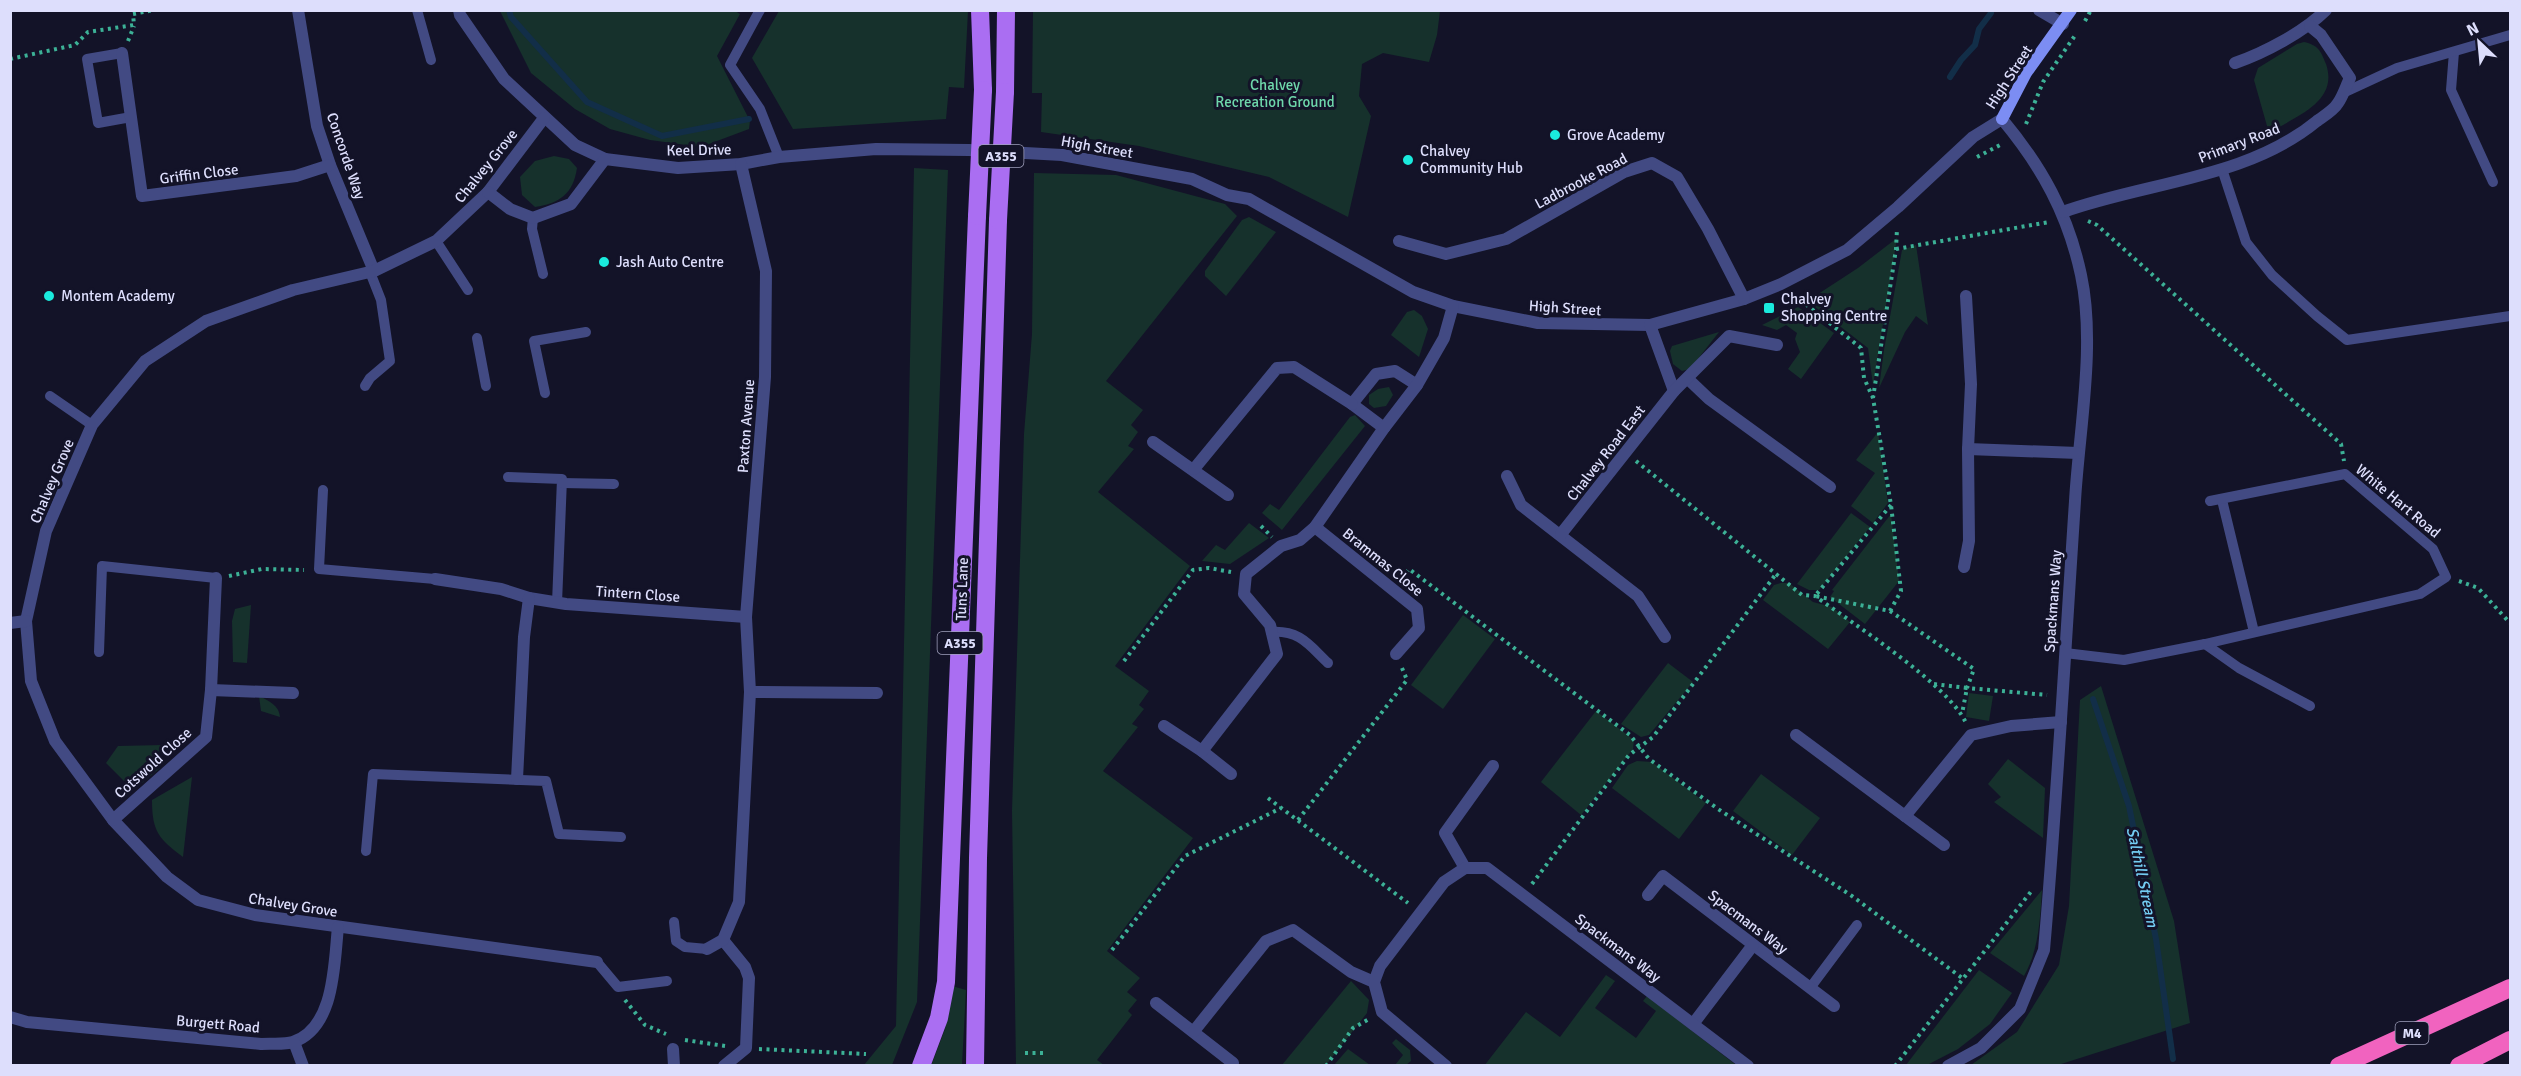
<svg xmlns="http://www.w3.org/2000/svg" width="2521" height="1076" font-family="Signika,sans-serif">
	<rect width="100%" height="100%" fill="#131328"/>
	<g fill="#16312c">
		<polygon points="500,11 735,11 740,14 717,56 750,121 749,129 701,147 650,140 610,129 575,109 531,73"/>
		<polygon points="779,11 968,11 964,88 949,87 946,119 793,129 752,58"/>
		<polygon points="1033,11 1033,10 1440,11 1437,35 1429,62 1383,53 1362,64 1359,96 1371,116 1348,217 1269,177 1139,146 1041,132 1042,93 1032,93"/>
		<path d="M2304 42C2318 45 2321 51 2326 64 2339 102 2296 116 2269 133L2254 80 2258 68 2297 44Z"/>
		<path d="M554 156 569 159 577 168C573 194 560 203 535 207L522 195 520 177 535 161Z"/>
		<polygon points="914,168 948,170 917,1002 892,1065 864,1065 896,1026"/>
		<polygon points="1034,173 1116,175 1225,204 1237,216 1106,381 1143,410 1131,425 1138,432 1128,446 1134,449 1098,492 1190,566 1115,666 1149,691 1139,705 1144,709 1132,724 1138,727 1103,771 1193,838 1107,951 1140,978 1127,992 1137,1000 1128,1011 1132,1015 1097,1060 1104,1065 1016,1065 1012,811 1024,434 1032,334"/>
		<polygon points="1249,217 1276,232 1226,296 1205,276 1205,271 1242,220"/>
		<polygon points="1897,238 1873,385 1868,348 1810,303 1812,298 1858,268"/>
		<polygon points="1916,245 1928,325 1916,316 1905,332 1879,388 1884,350 1902,250"/>
		<polygon points="1798,307 1834,333 1801,379 1788,369 1800,352 1795,339 1797,333 1786,325 1777,330 1762,325"/>
		<polygon points="1414,310 1422,316 1428,329 1419,357 1391,335 1407,312"/>
		<polygon points="1719,332 1690,369 1682,371 1673,364 1670,351 1672,346"/>
		<polygon points="1389,387 1393,395 1386,406 1374,408 1369,404 1369,395 1378,389"/>
		<polygon points="1355,415 1365,426 1282,530 1262,513 1270,504 1279,510 1350,417"/>
		<polygon points="1878,432 1888,503 1873,523 1851,506 1875,473 1856,460"/>
		<polygon points="1851,513 1870,527 1819,590 1809,590 1797,584"/>
		<polygon points="1891,514 1899,581 1865,624 1830,597 1834,591 1832,590"/>
		<polygon points="1249,523 1269,538 1230,564 1202,561 1216,545 1225,550"/>
		<polygon points="1781,583 1789,583 1813,602 1832,607 1850,622 1828,649 1763,600 1774,585"/>
		<polygon points="251,605 247,663 233,662 232,621 235,609"/>
		<polygon points="1463,615 1495,639 1443,709 1411,685"/>
		<polygon points="1668,663 1693,682 1649,735 1641,737 1621,724"/>
		<polygon points="2101,686 2174,921 2190,1023 2058,1065 1971,1065 2017,1032 2059,965 2069,906 2080,700"/>
		<polygon points="1969,693 1993,696 1989,721 1966,717"/>
		<path d="M259 696C269 701 279 705 280 717L261 711Z"/>
		<polygon points="1596,711 1634,740 1633,749 1581,815 1541,782"/>
		<polygon points="163,745 160,768 142,783 124,781 106,763 118,746"/>
		<polygon points="2008,759 2045,788 2043,838 1994,802 2001,797 1988,784"/>
		<polygon points="1637,761 1652,762 1706,803 1679,839 1612,788 1628,765"/>
		<polygon points="1761,774 1820,818 1792,855 1733,811"/>
		<path d="M192 777 183 857C159 839 152 832 152 800Z"/>
		<path d="M2042 890C2040 920 2039 949 2024 976L1990 953Z"/>
		<polygon points="1979,970 2012,993 1990,1024 1958,1049 1929,1064 1906,1065"/>
		<polygon points="1606,975 1615,981 1595,1008 1636,1038 1656,1011 1643,1001 1647,996 1736,1065 1484,1066 1526,1012 1560,1037"/>
		<polygon points="1351,981 1369,1000 1367,1013 1326,1065 1282,1065"/>
		<polygon points="952,986 966,990 962,1065 931,1066 945,1029"/>
		<polygon points="1396,1039 1410,1050 1411,1061 1406,1065 1395,1065 1403,1055 1392,1043"/>
		<polygon points="1348,1049 1370,1065 1334,1065"/>
	</g>
	<g fill="none" stroke-linecap="round" stroke-linejoin="round">
		<g stroke="#122e48" stroke-width="6">
			<polyline points="509,10 511,17 587,102 662,136 749,119"/>
			<polyline points="1950,77 1961,60 1975,45 1979,29 1991,13"/>
			<polyline points="2093,699 2129,806 2156,939 2173,1059"/>
		</g>
		<g stroke="#3cb196" stroke-width="4" stroke-dasharray="3 4.5" stroke-linecap="butt">
			<polyline points="2085,21 2091,10"/>
			<polyline points="128,41 134,26"/>
			<polyline points="10,59 75,45 88,32 134,25 133,14 154,10"/>
			<polyline points="2026,124 2043,82 2076,34"/>
			<polyline points="1977,157 2002,144"/>
			<polyline points="2088,221 2097,225 2341,444 2344,461"/>
			<polyline points="1896,249 2049,222"/>
			<polyline points="1794,295 1861,348 1864,378 1873,398"/>
			<path d="M1636 461 1802 595 1815 596C1852 623 1949 685 1966 723"/>
			<polyline points="1891,505 1815,596 1890,611 1974,669 1967,688 2047,695"/>
			<polyline points="1261,526 1272,537"/>
			<polyline points="229,576 262,569 304,570"/>
			<polyline points="1402,579 1409,569 1630,735 1649,759 1718,809 1852,896 1962,978"/>
			<polyline points="2459,581 2478,588 2510,623"/>
			<polyline points="1890,611 1901,591 1891,505 1873,398 1896,249 1897,229"/>
			<polyline points="1124,661 1193,570 1209,568 1231,572"/>
			<polyline points="1934,684 1967,688 1962,714"/>
			<polyline points="1268,798 1408,903"/>
			<polyline points="1298,820 1407,680 1402,668"/>
			<polyline points="1532,884 1629,755 1653,737 1776,574"/>
			<polyline points="1112,950 1185,856 1281,808"/>
			<polyline points="625,1000 645,1025 666,1034"/>
			<polyline points="685,1040 725,1046"/>
			<polyline points="759,1049 866,1054"/>
			<polyline points="1025,1053 1043,1053"/>
			<polyline points="1326,1066 1353,1028 1371,1018"/>
			<polyline points="1895,1066 2033,889"/>
		</g>
		<g stroke="#424a83" stroke-width="10">
			<polyline points="417,10 431,60"/>
			<polyline points="760,10 730,65 760,109 779,157"/>
			<polyline points="2454,52 2451,90 2493,182"/>
			<polyline points="122,53 87,59 98,123 131,117"/>
			<polyline points="2343,93 2397,68 2510,35"/>
			<polyline points="2222,169 2246,242 2272,275 2317,316 2347,340 2510,316"/>
			<polyline points="533,218 532,229 543,274"/>
			<polyline points="436,241 468,290"/>
			<polyline points="477,338 486,386"/>
			<polyline points="365,386 370,378 390,361 381,300 370,272"/>
			<polyline points="545,393 534,341 586,332"/>
			<polyline points="50,396 92,425"/>
			<polyline points="508,477 562,479 557,603"/>
			<polyline points="562,483 614,484"/>
			<polyline points="323,490 319,569 435,579"/>
			<polyline points="2222,500 2254,632"/>
			<path d="M1271 632C1300 630 1309 645 1328 663"/>
			<polyline points="2205,644 2239,668 2310,706"/>
			<polyline points="99,652 102,566 216,578"/>
			<polyline points="2065,653 2124,660 2205,644 2420,594 2446,577 2433,549 2345,474 2210,501"/>
			<polyline points="366,851 373,774 546,781 559,834 621,837"/>
			<polyline points="674,922 676,941 685,947 707,949"/>
			<polyline points="597,962 618,987 667,981"/>
			<polyline points="1810,988 1857,925"/>
		</g>
		<g stroke="#424a83" stroke-width="12">
			<polyline points="298,10 317,126 330,165 374,271"/>
			<path d="M459 10 460 15 504 79 575 145 605 159 678 168 741 164 779 157 876 149 969 150 1062 155 1192 179 1227 195 1249 199 1413 292 1453 306 1538 323 1650 325 1744 299 1781 284 1847 250 1898 207 1973 137 2002 119C2042 167 2068 214 2081 275 2096 345 2079 430 2075 501 2065 651 2057 801 2044 950L2020 1009 1981 1048 1948 1066"/>
			<polyline points="2039,10 2063,24"/>
			<polyline points="122,53 142,196 296,176 330,165"/>
			<path d="M2235 63C2264 53 2304 32 2326 10"/>
			<polyline points="544,118 488,192 436,241 374,271 293,290 206,321 145,361 92,425 46,531 26,621 31,681 55,741 113,820 167,877 198,900 255,915 597,962"/>
			<polyline points="488,192 510,209 533,218 571,204 605,159"/>
			<path d="M2063 212C2146 182 2247 179 2317 121 2324 116 2334 110 2338 103 2343 96 2346 86 2350 78L2321 35 2310 26"/>
			<polyline points="1399,241 1446,254 1506,239 1624,172 1652,163 1677,177 1708,229 1744,299"/>
			<polyline points="1650,325 1674,391"/>
			<polyline points="1688,379 1709,399 1830,487"/>
			<polyline points="1384,428 1352,404 1376,374 1395,371 1417,385"/>
			<polyline points="1153,442 1228,495"/>
			<polyline points="1968,449 2078,453"/>
			<polyline points="1194,469 1277,368 1294,367 1352,404"/>
			<polyline points="1507,476 1521,505 1638,596 1665,637"/>
			<polyline points="1315,527 1417,609 1419,628 1396,654"/>
			<polyline points="1561,534 1674,391 1729,336 1777,345"/>
			<polyline points="1964,567 1969,541 1968,449 1971,384 1966,296"/>
			<polyline points="435,579 501,589 529,598 566,604 746,617"/>
			<polyline points="10,623 26,621"/>
			<polyline points="211,690 293,693"/>
			<polyline points="750,692 877,693"/>
			<polyline points="1164,726 1202,751 1231,774"/>
			<polyline points="1796,735 1944,845"/>
			<polyline points="1202,751 1277,654 1270,625 1244,594 1246,574 1281,546 1300,540 1315,527 1384,428 1417,385 1444,338 1453,306"/>
			<polyline points="517,779 524,637 529,598"/>
			<polyline points="1905,816 1971,735 2011,726 2061,722"/>
			<polyline points="113,820 206,737 211,690 216,578"/>
			<polyline points="1465,868 1445,833 1493,766"/>
			<polyline points="1648,895 1663,876 1834,1006"/>
			<polyline points="723,940 745,967 749,978 746,1048 724,1066"/>
			<polyline points="707,949 723,940 739,902 750,692 746,617 765,377 766,271 741,164"/>
			<polyline points="1156,1003 1233,1063"/>
			<path d="M10 1017 27 1022 261 1044C270 1043 284 1045 293 1042 335 1028 334 964 338 927"/>
			<polyline points="1693,1024 1753,945"/>
			<polyline points="1194,1031 1266,941 1293,930 1351,972 1374,982"/>
			<polyline points="294,1042 303,1066"/>
			<polyline points="673,1049 674,1066"/>
			<polyline points="1446,1066 1382,1012 1374,982 1380,966 1444,882 1465,868 1487,868 1748,1066"/>
		</g>
		<polyline stroke="#7c8df3" stroke-width="12" points="2002,119 2026,73 2071,10"/>
		<g stroke="#aa6ef2" stroke-width="18">
			<polyline points="980,10 983,90"/>
			<polyline points="1005,92 1006,10"/>
			<polyline points="921,1066 939,1018 946,982 977,216"/>
			<polyline points="975,1066 978,858 998,220"/>
		</g>
		<g stroke="#f163bf" stroke-width="18">
			<polyline points="2339,1066 2510,988"/>
			<polyline points="2459,1066 2510,1040"/>
		</g>
		<g stroke="#aa6ef2" stroke-width="18">
			<polyline points="977,216 983,90"/>
			<polyline points="998,220 1005,92"/>
		</g>
	</g>
	<g fill="#1aeadd" stroke="#131328" stroke-width="2">
		<circle cx="1555" cy="135" r="6"/>
		<circle cx="1408" cy="160" r="6"/>
		<circle cx="604" cy="262" r="6"/>
		<circle cx="49" cy="296" r="6"/>
		<rect x="1763" y="302" width="12" height="12" rx="3"/>
	</g>
	<g text-anchor="middle" stroke-width="6" stroke-linejoin="round" paint-order="stroke">
		<g fill="#131328" stroke="#a0a1bc" stroke-width="1.5">
			<rect x="978.5" y="145" width="45" height="22" rx="4.5"/>
			<rect x="937.5" y="632" width="45" height="22" rx="4.5"/>
			<rect x="2395.5" y="1022" width="33" height="22" rx="4.5"/>
		</g>
		<g font-size="14" font-weight="bold" fill="#dddefc">
			<text x="1001" y="161">A355</text>
			<text x="960" y="648">A355</text>
			<text x="2412" y="1038">M4</text>
		</g>
		<g font-size="15" fill="#dddefc" stroke="#131328">
			<text transform="translate(2009 77) rotate(-57)" y="5">High Street</text>
			<text transform="translate(2239 143) rotate(-21)" y="5">Primary Road</text>
			<text transform="translate(1097 147) rotate(10)" y="5">High Street</text>
			<text transform="translate(699 150) rotate(-1)" y="5">Keel Drive</text>
			<text transform="translate(346 156) rotate(71)" y="5">Concorde Way</text>
			<text transform="translate(486 166) rotate(-51)" y="5">Chalvey Grove</text>
			<text transform="translate(199 174) rotate(-7)" y="5">Griffin Close</text>
			<text transform="translate(1581 181) rotate(-28)" y="5">Ladbrooke Road</text>
			<text transform="translate(1565 308) rotate(4)" y="5">High Street</text>
			<text transform="translate(746 426) rotate(-86)" y="5">Paxton Avenue</text>
			<text transform="translate(1606 453) rotate(-52)" y="5">Chalvey Road East</text>
			<text transform="translate(52 481) rotate(-67)" y="5">Chalvey Grove</text>
			<text transform="translate(2398 501) rotate(40)" y="5">White Hart Road</text>
			<text transform="translate(1383 562) rotate(39)" y="5">Brammas Close</text>
			<text transform="translate(962 589) rotate(-88)" y="5">Tuns Lane</text>
			<text transform="translate(638 594) rotate(4)" y="5">Tintern Close</text>
			<text transform="translate(2053 601) rotate(-86)" y="5">Spackmans Way</text>
			<text transform="translate(153 763) rotate(-42)" y="5">Cotswold Close</text>
			<text transform="translate(293 905) rotate(9)" y="5">Chalvey Grove</text>
			<text transform="translate(1748 922) rotate(37)" y="5">Spacmans Way</text>
			<text transform="translate(1618 948) rotate(37)" y="5">Spackmans Way</text>
			<text transform="translate(218 1024) rotate(5)" y="5">Burgett Road</text>
		</g>
		<g font-size="15" fill="#6ed7ab" stroke="#131328">
			<text x="1275" y="90">Chalvey<tspan x="1275" dy="17">Recreation Ground</tspan></text>
		</g>
		<g font-size="15" fill="#dddefc" stroke="#131328" text-anchor="start">
			<text x="1567" y="140">Grove Academy</text>
			<text x="1420" y="156">Chalvey<tspan x="1420" dy="17">Community Hub</tspan></text>
			<text x="616" y="267">Jash Auto Centre</text>
			<text x="61" y="301">Montem Academy</text>
			<text x="1781" y="304">Chalvey<tspan x="1781" dy="17">Shopping Centre</tspan></text>
		</g>
		<g font-size="16" font-style="italic" fill="#74cdf3" stroke="#131328">
			<text transform="translate(2143 877) rotate(78)" y="6">Salthill Stream</text>
		</g>
	</g>
	<rect width="2521" height="1076" fill="none" stroke="#dddefc" stroke-width="24"/>
	<g transform="translate(2479 42) rotate(334)" stroke="#131328" stroke-width="4.5" paint-order="stroke">
	<path d="M0-4.5L10 22L0 15L-10 22Z" fill="#dddefc"/>
	<text y="-9" font-size="16" font-weight="bold" text-anchor="middle" fill="#dddefc">N</text>
	</g>
</svg>
